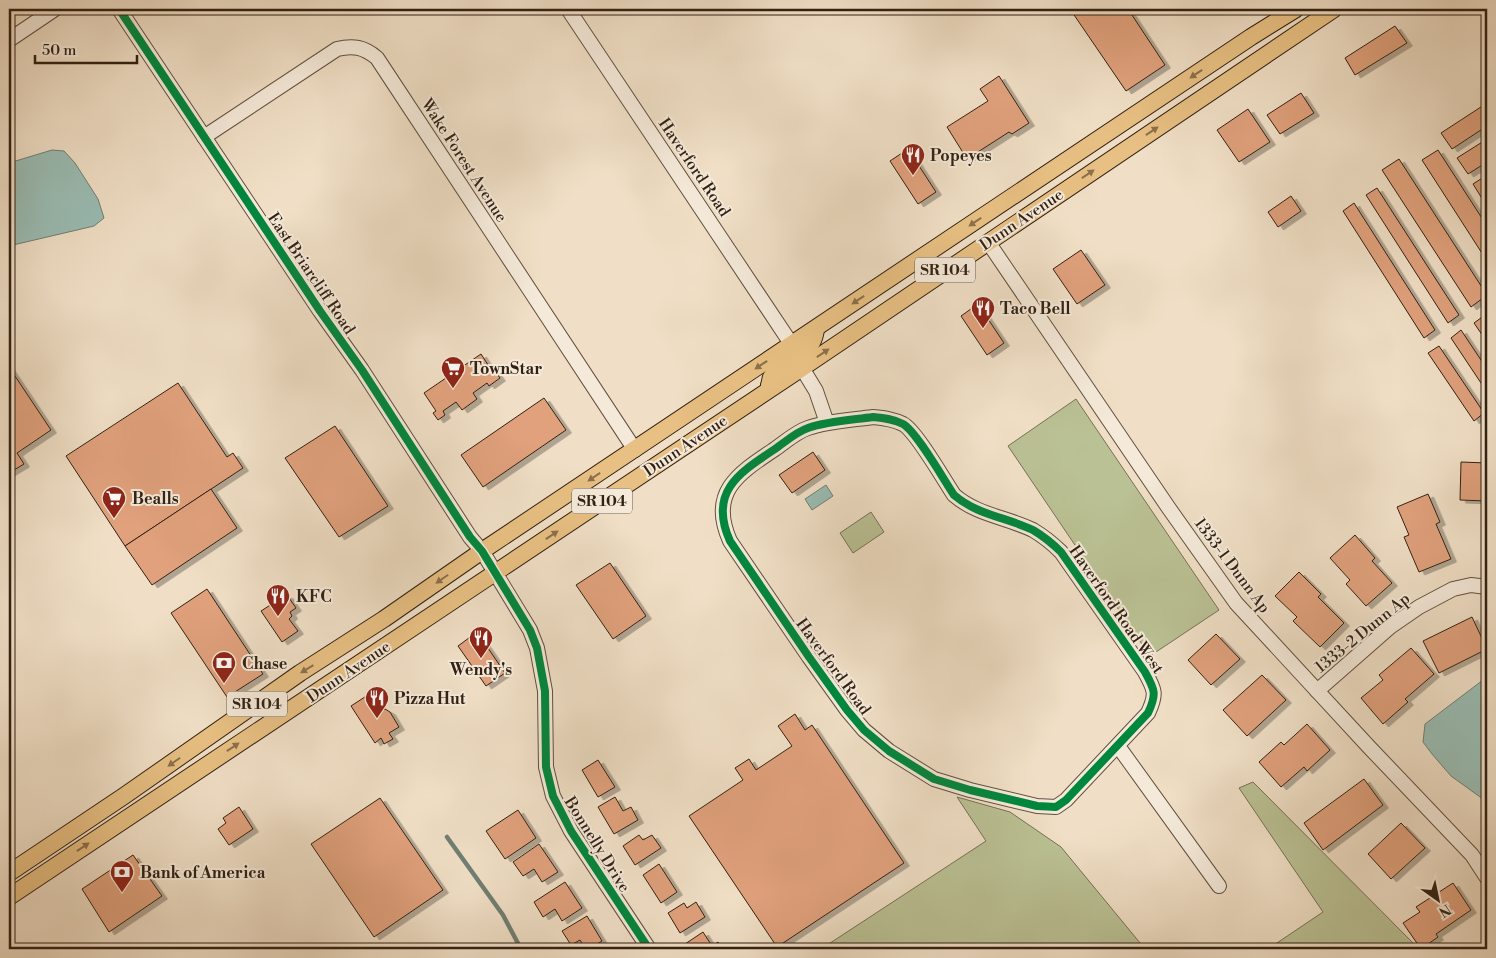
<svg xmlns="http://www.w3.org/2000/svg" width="1496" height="958" font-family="'Libre Bodoni',serif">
	<defs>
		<filter id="shadow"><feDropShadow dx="5.5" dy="3" stdDeviation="0" flood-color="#0004"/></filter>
	</defs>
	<rect width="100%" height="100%" fill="#f0dfc6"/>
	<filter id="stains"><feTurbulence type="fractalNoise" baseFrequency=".004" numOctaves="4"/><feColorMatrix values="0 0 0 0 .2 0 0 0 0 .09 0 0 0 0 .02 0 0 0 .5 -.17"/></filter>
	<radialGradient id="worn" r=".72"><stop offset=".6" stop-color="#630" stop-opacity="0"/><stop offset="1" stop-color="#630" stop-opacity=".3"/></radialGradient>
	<g fill="#bac194" stroke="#767154">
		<polygon points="1076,399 1219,610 1150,656 1008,446"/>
		<polygon points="871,512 884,532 853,553 840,533"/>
		<polygon points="1253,782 1419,949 1268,949 1323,912 1239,788"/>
		<polygon points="957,797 1010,812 1061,847 1145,949 821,949 986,841"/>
	</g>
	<g fill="#9abdb4" stroke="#707f74">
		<polygon points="52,150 64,151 75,163 98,199 104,218 94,226 13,245 9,244 9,163"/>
		<polygon points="826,485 833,496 812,510 805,499"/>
		<polygon points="1487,677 1487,802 1451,776 1432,754 1423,742 1425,724"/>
	</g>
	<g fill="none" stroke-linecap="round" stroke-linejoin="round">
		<polyline stroke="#707f74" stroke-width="4.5" points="447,837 503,915 521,949"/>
	</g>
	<g fill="#e0a17b" stroke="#312113" filter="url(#shadow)">
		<polygon points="1070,9 1128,9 1165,65 1126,91"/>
		<polygon points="1395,26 1407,43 1355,75 1345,58"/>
		<polygon points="999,76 1029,123 1012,134 1009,132 967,159 947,127 988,101 980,89"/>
		<polygon points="1301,93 1314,113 1280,134 1267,115"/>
		<polygon points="1487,103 1487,126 1452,149 1441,133"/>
		<polygon points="1248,109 1270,142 1239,162 1217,130"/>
		<polygon points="1487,139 1487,162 1468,174 1457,158"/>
		<polygon points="908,149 936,192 918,204 890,161"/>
		<polygon points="1438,150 1487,226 1487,261 1422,160"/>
		<polygon points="1399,159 1487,295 1471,307 1382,170"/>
		<polygon points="1487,175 1487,197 1483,200 1473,184"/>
		<polygon points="1377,188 1459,315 1448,323 1366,195"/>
		<polygon points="1291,196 1301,211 1278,227 1268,212"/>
		<polygon points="1354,203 1435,330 1424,338 1343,211"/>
		<polygon points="1081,250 1105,285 1077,304 1053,269"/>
		<polygon points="978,304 1004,343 987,355 961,316"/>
		<polygon points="1485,315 1487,319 1487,342 1474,323"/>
		<polygon points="1461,330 1487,369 1487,392 1451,338"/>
		<polygon points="1439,346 1484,413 1474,421 1428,353"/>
		<polygon points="481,354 492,371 494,370 500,378 489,386 487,383 473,393 477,399 462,410 456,402 443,411 445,415 438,420 433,413 436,411 424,393"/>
		<polygon points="9,367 51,430 17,453 24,464 9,473"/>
		<polygon points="178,383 227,457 233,453 243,468 125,546 66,456"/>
		<polygon points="544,398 566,430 483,487 461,455"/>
		<polygon points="335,426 388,506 339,537 285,458"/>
		<polygon points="813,452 825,470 792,493 779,475"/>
		<polygon points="1461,462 1487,463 1487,501 1460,500"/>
		<polygon points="211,489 237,528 152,585 125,546"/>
		<polygon points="1428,494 1440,522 1436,524 1451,559 1419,572 1404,537 1409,535 1397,507"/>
		<polygon points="1355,535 1375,558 1372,561 1392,583 1366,606 1346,584 1350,580 1330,558"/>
		<polygon points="610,563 646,616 613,639 576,585"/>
		<polygon points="1299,572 1321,594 1318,597 1344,623 1320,647 1293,621 1297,617 1275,596"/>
		<polygon points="207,589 263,674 227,697 171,613"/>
		<polygon points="282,591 285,596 287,595 296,608 290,612 292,616 289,619 298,631 282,642 261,611 275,602 272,598"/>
		<polygon points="1472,617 1487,649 1439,673 1423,641"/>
		<polygon points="477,632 505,673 486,686 458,646"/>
		<polygon points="1216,634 1240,659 1211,685 1188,660"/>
		<polygon points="1411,648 1434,674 1405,699 1408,702 1383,724 1361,698 1383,680 1379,675"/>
		<polygon points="1262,675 1286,700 1247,736 1223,710"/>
		<polygon points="371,693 382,710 385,709 390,712 399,727 389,733 393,739 384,744 381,738 375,743 351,706"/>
		<polygon points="795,714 805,730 812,725 904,863 777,947 689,816 743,780 735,768 749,759 756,770 792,746 778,726"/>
		<polygon points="1307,724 1330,750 1307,771 1304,767 1281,787 1259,762 1281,742 1284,745"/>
		<polygon points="598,760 615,787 598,797 582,770"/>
		<polygon points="1364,779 1383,805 1323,850 1304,823"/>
		<polygon points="615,797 623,811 631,807 638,820 614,834 598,807"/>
		<polygon points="380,798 443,890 374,937 311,844"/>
		<polygon points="239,807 253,829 229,845 218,829 226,823 223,818"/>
		<polygon points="518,810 536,838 505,859 486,831"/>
		<polygon points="1401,823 1425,848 1391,879 1368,854"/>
		<polygon points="639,835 643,840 652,835 661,848 635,865 623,846"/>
		<polygon points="539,844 558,872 542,882 534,869 523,876 513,862"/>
		<polygon points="133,855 162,896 109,932 82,889"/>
		<polygon points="659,864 677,892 661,903 643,875"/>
		<polygon points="565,882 582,908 562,921 555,909 543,917 534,902"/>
		<polygon points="1453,883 1471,910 1436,934 1438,937 1421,949 1403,923 1420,912 1416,907"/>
		<polygon points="696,902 705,917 680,933 668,913 684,903 687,908"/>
		<polygon points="587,916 602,941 589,949 586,949 580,940 571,945 562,931"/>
		<polygon points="703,932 712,946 718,942 723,949 680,949 679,948"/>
	</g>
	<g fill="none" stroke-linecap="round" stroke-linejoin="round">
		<g stroke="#615040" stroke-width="16">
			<g id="minor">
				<polyline points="119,9 320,311 362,370 470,537 482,551 530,630 537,648 545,691 546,767 553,796 571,831 649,949"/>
				<polyline points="568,9 792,345"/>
				<polyline points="9,40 55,9"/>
				<path d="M204 137 337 49C353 45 364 47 377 58L635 450"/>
				<polyline points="988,242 1168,507 1236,603 1369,747 1472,855 1487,878"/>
				<polyline points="802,368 816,391 827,423"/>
				<path d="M873 417C884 418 893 419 903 424 916 431 944 480 954 495 977 515 1006 517 1033 530 1043 536 1052 543 1061 552L1145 672C1155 690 1157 694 1148 713L1066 800 1056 807 1037 806 970 790 934 779 889 751 864 730 847 710 809 657 730 541C708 492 739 473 775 449 785 442 796 432 808 428 828 421 851 420 873 417Z"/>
				<polyline points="1317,691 1390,627 1419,607 1453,589 1471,585 1487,587"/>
				<polyline points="1118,746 1219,886"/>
			</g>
		</g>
		<g stroke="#312113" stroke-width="18">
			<g id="major">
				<path d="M802 368 798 363 799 357C809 345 814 345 816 329"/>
				<path d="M769 385C770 383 770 380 771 377 778 365 797 362 792 345"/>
				<polyline points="9,873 124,796 300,673 384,619 482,551 1251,37 1296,9"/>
				<polyline points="9,897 802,368 1334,9"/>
			</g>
		</g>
		<use href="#minor" stroke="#f5eada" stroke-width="14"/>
		<use href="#major" stroke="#e8c083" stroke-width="16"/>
		<g stroke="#f5eada" stroke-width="11">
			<g id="cycleway">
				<polyline points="119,9 320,311 362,370 470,537 482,551 530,630 537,648 545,691 546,767 553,796 571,831 649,949"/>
				<path d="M873 417C884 418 893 419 903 424 916 431 944 480 954 495 977 515 1006 517 1033 530 1043 536 1052 543 1061 552L1145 672C1155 690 1157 694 1148 713L1066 800 1056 807 1037 806 970 790 934 779 889 751 864 730 847 710 809 657 730 541C708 492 739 473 775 449 785 442 796 432 808 428 828 421 851 420 873 417Z"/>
			</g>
		</g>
		<use href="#cycleway" stroke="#00873e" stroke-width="8"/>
	</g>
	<defs><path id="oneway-solid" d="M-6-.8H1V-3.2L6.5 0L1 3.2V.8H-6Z" transform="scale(1.25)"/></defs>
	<g fill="#8c704b">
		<use href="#oneway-solid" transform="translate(1196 74) rotate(146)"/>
		<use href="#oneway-solid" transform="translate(1152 131) rotate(-34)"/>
		<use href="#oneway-solid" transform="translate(1088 174) rotate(-34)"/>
		<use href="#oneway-solid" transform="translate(975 222) rotate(146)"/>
		<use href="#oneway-solid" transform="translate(858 300) rotate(146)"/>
		<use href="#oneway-solid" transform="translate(823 353) rotate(-34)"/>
		<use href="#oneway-solid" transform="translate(761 365) rotate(146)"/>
		<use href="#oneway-solid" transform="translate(594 477) rotate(146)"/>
		<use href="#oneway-solid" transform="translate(552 535) rotate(-34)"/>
		<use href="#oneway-solid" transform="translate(442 579) rotate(145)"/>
		<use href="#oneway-solid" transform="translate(307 669) rotate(149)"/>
		<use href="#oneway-solid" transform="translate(233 747) rotate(-34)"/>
		<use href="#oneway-solid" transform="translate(174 762) rotate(145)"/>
		<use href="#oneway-solid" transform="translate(83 847) rotate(-34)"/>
	</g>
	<defs>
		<g id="restaurant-pin" transform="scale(1.25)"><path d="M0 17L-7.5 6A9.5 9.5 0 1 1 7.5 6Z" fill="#8f2418" stroke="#f5eada"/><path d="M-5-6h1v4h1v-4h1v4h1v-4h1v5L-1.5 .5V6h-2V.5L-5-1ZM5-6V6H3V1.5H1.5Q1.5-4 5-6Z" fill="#fff"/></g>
		<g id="supermarket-pin" transform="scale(1.25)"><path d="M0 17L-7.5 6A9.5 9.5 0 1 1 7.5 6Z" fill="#8f2418" stroke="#f5eada"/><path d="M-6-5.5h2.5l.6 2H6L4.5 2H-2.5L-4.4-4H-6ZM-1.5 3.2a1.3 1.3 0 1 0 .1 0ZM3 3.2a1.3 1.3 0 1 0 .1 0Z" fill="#fff"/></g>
		<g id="bank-pin" transform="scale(1.25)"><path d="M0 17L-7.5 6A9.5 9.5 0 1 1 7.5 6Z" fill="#8f2418" stroke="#f5eada"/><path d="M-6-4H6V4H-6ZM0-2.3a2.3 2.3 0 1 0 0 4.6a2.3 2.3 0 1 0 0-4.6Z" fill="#fff"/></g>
	</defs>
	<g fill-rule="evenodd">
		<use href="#restaurant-pin" x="913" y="155"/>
		<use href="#restaurant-pin" x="983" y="308"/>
		<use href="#supermarket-pin" x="453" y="368"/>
		<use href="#supermarket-pin" x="114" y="498"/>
		<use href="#restaurant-pin" x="278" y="596"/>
		<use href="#restaurant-pin" x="481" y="638"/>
		<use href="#bank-pin" x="224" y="663"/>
		<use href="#restaurant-pin" x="377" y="698"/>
		<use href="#bank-pin" x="122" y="872"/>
	</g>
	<g text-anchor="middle" stroke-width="4" stroke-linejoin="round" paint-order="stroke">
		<g fill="#f5eada" stroke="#6c5d4f" stroke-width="1">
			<rect x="915" y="257.5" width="60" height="25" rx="4"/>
			<rect x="572" y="488.5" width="60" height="25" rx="4"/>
			<rect x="227" y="691.5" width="60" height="25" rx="4"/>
		</g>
		<g font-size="15" font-weight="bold" fill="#312113">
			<text x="945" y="275">SR 104</text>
			<text x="602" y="506">SR 104</text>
			<text x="257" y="709">SR 104</text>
		</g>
		<g font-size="16" font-weight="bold" fill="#312113" stroke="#f5eada" text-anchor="start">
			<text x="930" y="161">Popeyes</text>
			<text x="1000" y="314">Taco Bell</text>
			<text x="470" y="374">TownStar</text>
			<text x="132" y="504">Bealls</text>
			<text x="296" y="602">KFC</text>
			<text x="242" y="669">Chase</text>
			<text x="481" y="675" text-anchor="middle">Wendy's</text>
			<text x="394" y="704">Pizza Hut</text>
			<text x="140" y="878">Bank of America</text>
		</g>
		<g font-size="16" fill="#312113" stroke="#f5eada">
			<text transform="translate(465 160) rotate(57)" y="6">Wake Forest Avenue</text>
			<text transform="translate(695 167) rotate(56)" y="6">Haverford Road</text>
			<text transform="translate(1021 219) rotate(-34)" y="6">Dunn Avenue</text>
			<text transform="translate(312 273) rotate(56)" y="6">East Briarcliff Road</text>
			<text transform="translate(685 445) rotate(-34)" y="6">Dunn Avenue</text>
			<text transform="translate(1233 565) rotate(53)" y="6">1333-1 Dunn Ap</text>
			<text transform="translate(1117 609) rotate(55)" y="6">Haverford Road West</text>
			<text transform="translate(1362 632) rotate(-39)" y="6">1333-2 Dunn Ap</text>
			<text transform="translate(834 666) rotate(54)" y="6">Haverford Road</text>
			<text transform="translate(348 671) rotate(-34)" y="6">Dunn Avenue</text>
			<text transform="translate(598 844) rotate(58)" y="6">Bonnelly Drive</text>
		</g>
	</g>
	<rect width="1496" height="958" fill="none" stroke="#f0dfc6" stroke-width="30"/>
	<rect x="10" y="10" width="1476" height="938" fill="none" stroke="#312113" stroke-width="2.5"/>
	<rect x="15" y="15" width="1466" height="928" fill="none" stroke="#312113"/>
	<g transform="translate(1438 900) rotate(147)" stroke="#f5eada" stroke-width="4" paint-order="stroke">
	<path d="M0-4L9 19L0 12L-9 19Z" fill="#312113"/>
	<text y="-8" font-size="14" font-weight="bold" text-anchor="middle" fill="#312113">N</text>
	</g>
	<path d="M35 55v8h102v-8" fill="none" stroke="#312113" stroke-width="2.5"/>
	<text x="42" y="55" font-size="15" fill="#312113" stroke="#f5eada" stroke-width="4" paint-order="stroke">50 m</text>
	<rect width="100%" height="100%" filter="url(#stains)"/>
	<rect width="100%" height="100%" fill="url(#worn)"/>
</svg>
